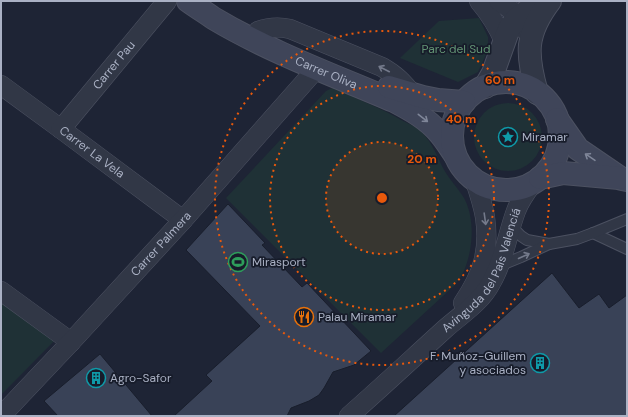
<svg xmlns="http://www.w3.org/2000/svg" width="628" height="417" font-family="'DM Sans',sans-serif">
	<rect width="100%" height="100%" fill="#1e2435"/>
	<g fill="#1f3136">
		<polygon points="479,18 488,37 488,50 478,72 458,82 400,58 439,21"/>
		<path d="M332 88C356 98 381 108 403 121 408 123 413 126 417 128 431 139 436 154 443 168 449 179 458 188 464 198 476 220 473 253 462 275 460 278 457 281 455 285L381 353 226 198 326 91Z"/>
		<circle cx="508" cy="137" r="34"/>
		<polygon points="1,299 56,339 1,395"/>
	</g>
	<g fill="#394257" stroke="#191e2c">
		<polygon points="228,204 265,243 262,245 302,287 307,283 371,351 354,365 333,372 324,388 319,395 309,401 291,408 287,416 174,416 212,381 206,375 260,326 186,250"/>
		<polygon points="552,273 579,308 599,294 609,308 627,295 627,416 394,416"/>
		<polygon points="100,354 152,416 58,416 44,401"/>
	</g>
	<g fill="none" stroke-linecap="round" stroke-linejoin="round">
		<g stroke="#4c5161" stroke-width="12">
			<g id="service">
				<polyline points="511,226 521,236 527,240 549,244"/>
				<polyline points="593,233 627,249"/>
				<polyline points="499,266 521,257 549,244 577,239 593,233 627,219"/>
			</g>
		</g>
		<g stroke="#4c5161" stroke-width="20">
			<g id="minor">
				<path d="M479 1C490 14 497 25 504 41"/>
				<path d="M499 1C510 9 521 16 525 30"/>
				<path d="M258 31C269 27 278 26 290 29L382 67C396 75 403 82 413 95"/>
				<path id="s1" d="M1 85 61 129 183 220"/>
				<path id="s2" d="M61 129 167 1"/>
				<polyline points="1,291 71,342"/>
				<path d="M463 303C482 275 490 252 485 217 483 205 479 193 475 181"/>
				<path id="s3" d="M1 416 71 342 183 220 317 68"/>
				<path id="s4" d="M349 416C382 387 414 357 446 328 462 314 481 302 491 283 504 261 507 235 516 211 520 200 526 192 533 183"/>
			</g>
		</g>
		<g stroke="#4c5161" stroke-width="24">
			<g id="tertiary">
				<polyline points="485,87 493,73 507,34 510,27 519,17 540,1"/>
				<path d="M537 93C526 54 525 34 550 1"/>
			</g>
		</g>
		<g stroke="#4c5161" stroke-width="24">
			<g id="secondary">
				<path id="s5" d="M188 1C196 7 205 12 213 18 270 52 333 75 394 101 411 110 428 119 440 134 446 141 450 148 455 155"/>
				<circle cx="506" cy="136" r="54"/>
				<polyline points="389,87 423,97 438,100 464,102"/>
				<polyline points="557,119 578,149 622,179 627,180"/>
				<polyline points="540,178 563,173 619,178"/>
			</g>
		</g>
		<use href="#service" stroke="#313746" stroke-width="10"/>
		<use href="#minor" stroke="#313746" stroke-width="19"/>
		<use href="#tertiary" stroke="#313746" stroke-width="22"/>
		<use href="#secondary" stroke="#3f4559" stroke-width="22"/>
	</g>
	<defs><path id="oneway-shaft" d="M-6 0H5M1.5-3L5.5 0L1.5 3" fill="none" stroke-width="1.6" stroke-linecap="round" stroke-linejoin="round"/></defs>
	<g stroke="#747a8b">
		<use href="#oneway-shaft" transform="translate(384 69) rotate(-153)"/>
		<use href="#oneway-shaft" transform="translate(485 219) rotate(82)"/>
		<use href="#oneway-shaft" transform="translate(524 256) rotate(-24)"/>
	</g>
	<g stroke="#7f8699">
		<use href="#oneway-shaft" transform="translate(423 118) rotate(38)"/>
		<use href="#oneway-shaft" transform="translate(590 157) rotate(-146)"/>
	</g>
	<circle cx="382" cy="198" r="56" fill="#e8590c" fill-opacity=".12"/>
	<g fill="none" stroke="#e8590c" stroke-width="2" stroke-dasharray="2 4">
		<circle cx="382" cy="198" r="56"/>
		<circle cx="382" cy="198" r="112"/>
		<circle cx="382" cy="198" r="167"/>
	</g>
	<defs>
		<g id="sight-ring" transform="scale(1)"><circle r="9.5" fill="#171c2a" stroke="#0f9aa8" stroke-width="1.5"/><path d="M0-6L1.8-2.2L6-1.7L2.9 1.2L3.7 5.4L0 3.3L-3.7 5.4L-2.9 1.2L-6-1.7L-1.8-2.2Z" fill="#0f9aa8"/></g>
		<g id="stadium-ring" transform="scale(1)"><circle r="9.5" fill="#171c2a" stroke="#2e9e5b" stroke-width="1.5"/><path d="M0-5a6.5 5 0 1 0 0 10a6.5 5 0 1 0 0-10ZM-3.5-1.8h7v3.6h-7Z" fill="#2e9e5b"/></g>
		<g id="restaurant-ring" transform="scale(1)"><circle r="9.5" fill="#171c2a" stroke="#e8710a" stroke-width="1.5"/><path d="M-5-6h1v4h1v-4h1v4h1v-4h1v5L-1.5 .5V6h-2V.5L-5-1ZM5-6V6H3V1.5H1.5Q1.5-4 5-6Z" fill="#e8710a"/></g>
		<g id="building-ring" transform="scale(1)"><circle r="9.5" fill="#171c2a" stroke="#0f9aa8" stroke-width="1.5"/><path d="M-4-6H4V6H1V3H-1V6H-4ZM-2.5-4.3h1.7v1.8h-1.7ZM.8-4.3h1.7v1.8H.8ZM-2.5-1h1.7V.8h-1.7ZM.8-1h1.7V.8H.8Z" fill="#0f9aa8"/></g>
	</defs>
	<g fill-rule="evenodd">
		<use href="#sight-ring" x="508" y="137"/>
		<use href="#stadium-ring" x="238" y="262"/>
		<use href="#restaurant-ring" x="304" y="317"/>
		<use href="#building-ring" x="540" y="363"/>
		<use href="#building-ring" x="96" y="378"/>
	</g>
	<g text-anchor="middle" stroke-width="3.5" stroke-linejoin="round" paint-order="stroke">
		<g font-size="12" fill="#629474" stroke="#171c2a">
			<text x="456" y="53">Parc del Sud</text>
		</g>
		<g font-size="12" fill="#aab1c4" stroke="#171c2a">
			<text dy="4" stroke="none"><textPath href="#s2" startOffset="83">Carrer Pau</textPath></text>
			<text dy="4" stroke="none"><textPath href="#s5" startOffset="156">Carrer Oliva</textPath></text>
			<text dy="4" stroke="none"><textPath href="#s1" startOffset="113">Carrer La Vela</textPath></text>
			<text dy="4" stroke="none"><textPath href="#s3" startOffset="235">Carrer Palmera</textPath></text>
			<text dy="4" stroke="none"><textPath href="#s4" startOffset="201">Avinguda del País Valenciá</textPath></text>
		</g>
		<g font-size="12" fill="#aab1c4" stroke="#171c2a" text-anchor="start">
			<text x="522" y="141">Miramar</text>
			<text x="252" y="266">Mirasport</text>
			<text x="318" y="321">Palau Miramar</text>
			<text x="526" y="360" text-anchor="end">F. Muñoz-Guillem<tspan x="526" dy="14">y asociados</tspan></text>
			<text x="110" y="382">Agro-Safor</text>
		</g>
	</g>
	<circle cx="382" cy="198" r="6" fill="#e8590c" stroke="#171c2a" stroke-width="2"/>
	<g font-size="12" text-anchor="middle" font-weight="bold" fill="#e8590c" stroke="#171c2a" stroke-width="3.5" stroke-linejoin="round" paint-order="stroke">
		<text x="500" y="84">60 m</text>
		<text x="461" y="123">40 m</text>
		<text x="422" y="163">20 m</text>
	</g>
	<rect width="628" height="417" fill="none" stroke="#aab1c4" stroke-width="4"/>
</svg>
